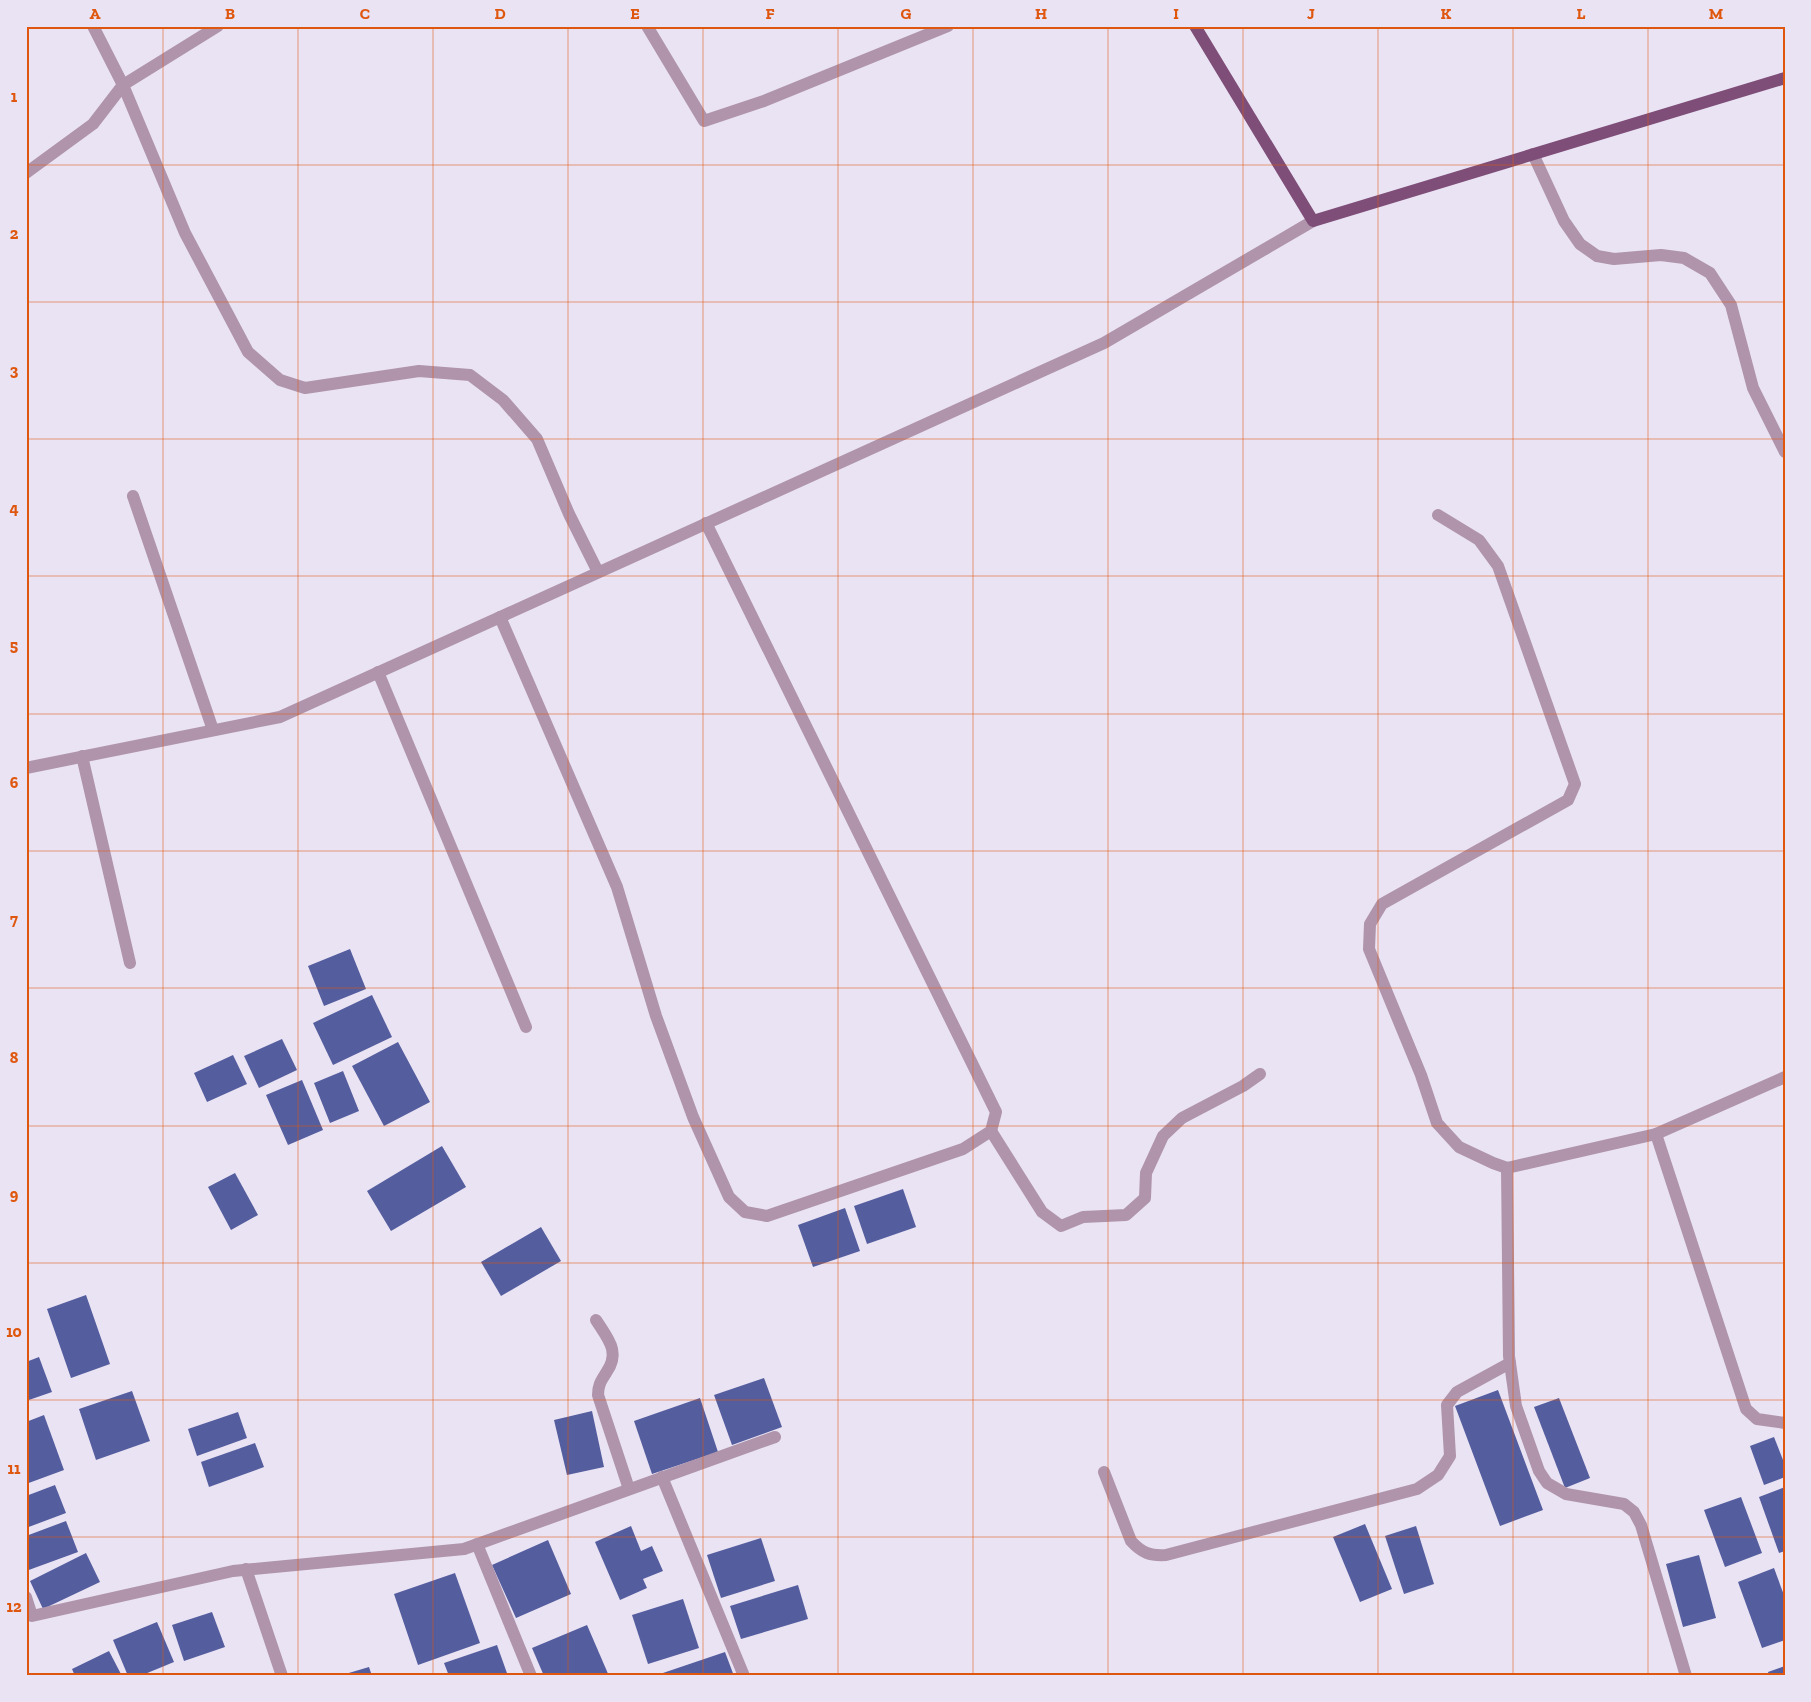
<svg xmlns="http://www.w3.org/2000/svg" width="1811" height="1702" font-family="'Zilla Slab',serif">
	<rect width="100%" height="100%" fill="#eae3f4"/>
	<g fill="#545d9e">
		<polygon points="350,949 366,989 324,1006 308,966"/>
		<polygon points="372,995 392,1037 333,1065 313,1023"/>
		<polygon points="282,1039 297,1070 259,1088 244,1056"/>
		<polygon points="398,1042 430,1102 384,1126 352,1066"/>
		<polygon points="233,1055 247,1084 207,1102 194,1073"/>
		<polygon points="343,1071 359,1111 330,1123 314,1083"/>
		<polygon points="302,1080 323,1130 288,1145 266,1095"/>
		<polygon points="442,1146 466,1187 391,1231 367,1191"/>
		<polygon points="235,1173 258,1215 231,1230 208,1187"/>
		<polygon points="903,1189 916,1227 867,1244 854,1206"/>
		<polygon points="845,1208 860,1251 813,1267 798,1225"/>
		<polygon points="541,1227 561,1261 501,1296 481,1262"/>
		<polygon points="86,1295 110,1364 71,1378 47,1309"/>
		<polygon points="39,1357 52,1392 26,1401 26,1362"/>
		<polygon points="764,1378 782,1427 732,1445 714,1395"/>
		<polygon points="1498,1390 1543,1510 1500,1526 1455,1406"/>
		<polygon points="132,1391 150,1441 96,1460 79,1409"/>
		<polygon points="700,1398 718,1452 652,1474 634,1421"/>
		<polygon points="1559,1398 1590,1478 1565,1488 1534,1407"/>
		<polygon points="592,1411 604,1467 567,1475 554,1420"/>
		<polygon points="238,1412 247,1438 197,1456 188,1429"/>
		<polygon points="44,1415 64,1470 26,1484 26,1422"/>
		<polygon points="1774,1437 1785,1465 1785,1477 1764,1485 1750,1446"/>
		<polygon points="255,1443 264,1467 209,1487 201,1462"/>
		<polygon points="55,1485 66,1513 26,1528 26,1496"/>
		<polygon points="1785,1487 1785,1551 1779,1553 1759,1497"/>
		<polygon points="1741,1497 1762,1553 1725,1567 1704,1510"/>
		<polygon points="66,1521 78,1552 26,1571 26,1536"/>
		<polygon points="1365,1524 1392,1589 1360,1602 1333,1537"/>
		<polygon points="631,1526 641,1551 652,1546 663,1571 643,1579 647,1588 620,1600 595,1542"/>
		<polygon points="1416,1526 1434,1584 1404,1594 1385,1536"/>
		<polygon points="761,1538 775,1581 721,1598 707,1555"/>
		<polygon points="548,1540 571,1594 516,1618 492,1565"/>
		<polygon points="86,1553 100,1582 43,1609 30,1581"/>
		<polygon points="1699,1555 1716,1618 1683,1627 1666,1564"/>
		<polygon points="1774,1568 1785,1598 1785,1640 1762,1648 1738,1582"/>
		<polygon points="455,1573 480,1643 418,1665 394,1594"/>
		<polygon points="798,1585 808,1619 741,1639 730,1606"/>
		<polygon points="683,1599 699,1648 648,1664 632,1615"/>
		<polygon points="212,1612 225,1647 184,1661 172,1625"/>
		<polygon points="157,1622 174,1662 140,1676 128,1676 113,1640"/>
		<polygon points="587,1625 609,1676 544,1676 532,1648"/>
		<polygon points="497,1645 508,1676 449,1676 444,1663"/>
		<polygon points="109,1651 122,1676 75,1676 72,1669"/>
		<polygon points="725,1652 734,1676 657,1676 657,1675"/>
		<polygon points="1785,1666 1785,1676 1769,1676 1768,1672"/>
		<polygon points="369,1667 372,1676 342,1676 342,1675"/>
	</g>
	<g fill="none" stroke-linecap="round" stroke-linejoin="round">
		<g stroke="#af94ab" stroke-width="12">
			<polyline points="93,26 123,85 185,233 248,352 280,380 305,388 419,371 470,375 503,400 537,439 569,514 598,572"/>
			<polyline points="647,26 704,121 764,101 948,26"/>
			<polyline points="1533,154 1564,221 1580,244 1597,256 1614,259 1661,255 1684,258 1710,273 1731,305 1753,388 1785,452"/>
			<polyline points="26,173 93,124 123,85 218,26"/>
			<polyline points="133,496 213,730"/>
			<polyline points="1438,515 1479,540 1498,566 1575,784 1568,800 1382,904 1370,924 1369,949 1421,1075 1437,1123 1459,1147 1493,1163 1507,1168 1656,1134 1785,1077"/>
			<polyline points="500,617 617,887 656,1016 693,1117 729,1197 745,1212 767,1216 963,1149 991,1131 996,1112 706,523"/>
			<polyline points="378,672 526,1027"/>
			<polyline points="82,756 130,963"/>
			<polyline points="26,768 280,717 1104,343 1313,221"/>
			<polyline points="991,1131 1042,1212 1061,1226 1083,1217 1126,1215 1145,1198 1146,1173 1163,1136 1182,1118 1243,1086 1260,1074"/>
			<polyline points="1656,1134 1746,1409 1757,1419 1785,1423"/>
			<polyline points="1507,1168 1509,1356 1516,1406 1539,1471 1547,1483 1566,1494 1624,1504 1634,1512 1641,1525 1686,1676"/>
			<path d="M596 1320C608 1339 621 1352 606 1373 601 1381 598 1385 598 1395L629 1489"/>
			<path d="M1104 1472 1131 1541C1142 1553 1150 1556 1166 1555L1417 1489 1438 1475 1450 1456 1447 1405 1457 1392 1510 1363"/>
			<polyline points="662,1477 744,1676"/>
			<polyline points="477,1544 531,1676"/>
			<polyline points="246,1569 282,1676"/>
			<polyline points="26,1597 32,1616 233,1571 464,1549 775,1437"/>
		</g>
		<polyline stroke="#7e4e78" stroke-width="12" points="1195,26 1313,221 1785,78"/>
	</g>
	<path fill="none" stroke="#df570e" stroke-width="1" stroke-opacity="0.55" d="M163 26V1676M298 26V1676M433 26V1676M568 26V1676M703 26V1676M838 26V1676M973 26V1676M1108 26V1676M1243 26V1676M1378 26V1676M1513 26V1676M1648 26V1676M26 165H1785M26 302H1785M26 439H1785M26 576H1785M26 714H1785M26 851H1785M26 988H1785M26 1126H1785M26 1263H1785M26 1400H1785M26 1537H1785"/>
	<rect width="1811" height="1702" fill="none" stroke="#eae3f4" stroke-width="55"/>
	<rect x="28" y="28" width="1756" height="1646" fill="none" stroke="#df570e" stroke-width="2"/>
	<g font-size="16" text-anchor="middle" font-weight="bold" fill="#df570e">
		<text x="95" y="19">A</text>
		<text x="230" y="19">B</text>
		<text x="365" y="19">C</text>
		<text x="500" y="19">D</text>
		<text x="635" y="19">E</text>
		<text x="770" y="19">F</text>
		<text x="906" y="19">G</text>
		<text x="1041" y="19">H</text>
		<text x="1176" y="19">I</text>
		<text x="1311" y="19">J</text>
		<text x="1446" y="19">K</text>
		<text x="1581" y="19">L</text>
		<text x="1716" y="19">M</text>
		<text x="14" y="102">1</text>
		<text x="14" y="239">2</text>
		<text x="14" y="376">3</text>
		<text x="14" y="514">4</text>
		<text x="14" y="651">5</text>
		<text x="14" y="788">6</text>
		<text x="14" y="925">7</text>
		<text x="14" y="1063">8</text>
		<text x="14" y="1200">9</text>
		<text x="14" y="1337">10</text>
		<text x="14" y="1474">11</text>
		<text x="14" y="1612">12</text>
	</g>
</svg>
